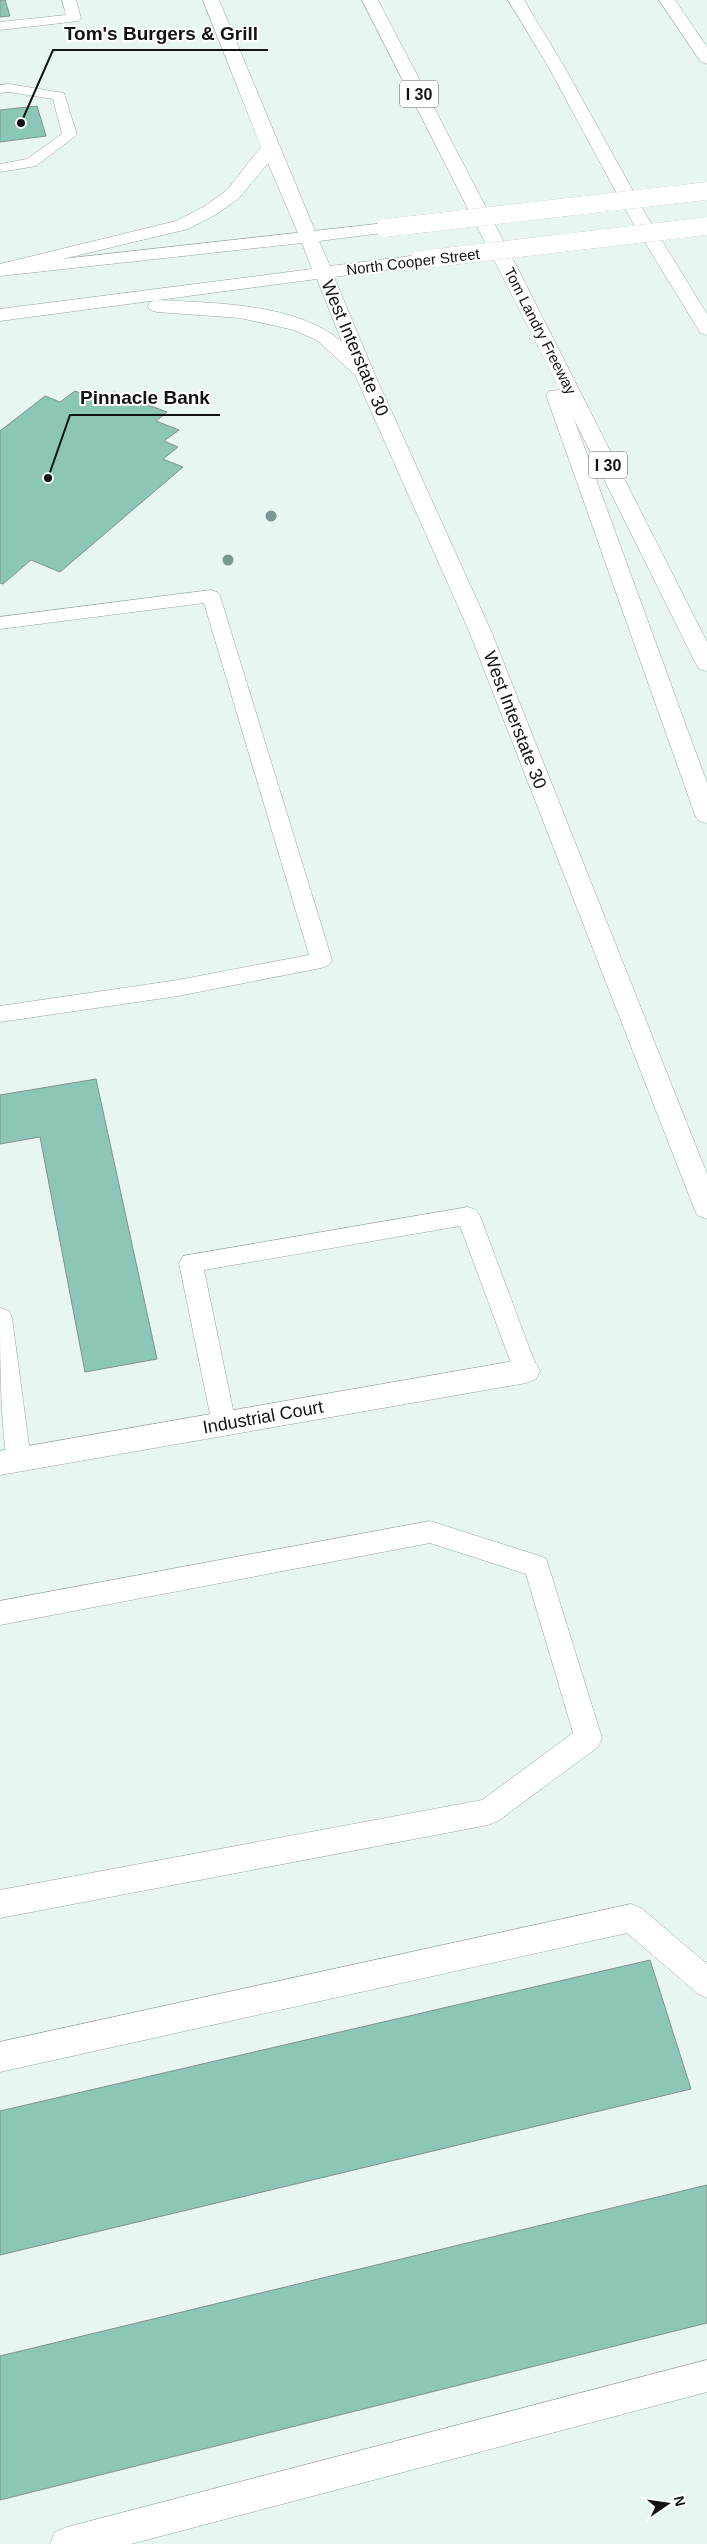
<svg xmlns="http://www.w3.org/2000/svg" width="707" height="2544" font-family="Arial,sans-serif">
	<rect width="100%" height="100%" fill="#e8f6f2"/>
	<g fill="#8bc6b7" stroke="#84918d">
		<polygon points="0,0 5,0 10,16 0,17"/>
		<polygon points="37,106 46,136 0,142 0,110"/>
		<polygon points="75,391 103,401 114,392 167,412 156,421 179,430 164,441 178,447 163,459 183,467 60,572 31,560 3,584 0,583 0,431 45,396 60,402"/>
		<polygon points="96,1079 157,1359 85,1372 40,1137 0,1144 0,1095"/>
		<polygon points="650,1960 691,2089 0,2255 0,2111"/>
		<polygon points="707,2185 707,2323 0,2500 0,2356"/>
	</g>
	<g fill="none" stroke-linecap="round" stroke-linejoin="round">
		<g stroke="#98a5a1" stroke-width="1">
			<g id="service">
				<polygon points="62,0 76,0 81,18 79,21 0,30 0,22 66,15"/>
				<polygon points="9,84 64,93 77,135 36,166 0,172 0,164 27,159 62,134 53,99 9,92 0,93 0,85"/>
				<polygon points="211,590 217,592 220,596 332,960 329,965 321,968 178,996 0,1022 0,1006 178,980 309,955 204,603 0,629 0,617"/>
				<polygon points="468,1207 476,1210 480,1216 538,1371 535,1378 526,1381 517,1378 514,1371 460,1226 204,1270 236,1424 233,1431 224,1434 215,1431 212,1424 179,1263 183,1256"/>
				<path d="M0 1308 9 1311 12 1318 31 1460 27 1468 18 1471 9 1468C0 1436 0 1347 0 1308Z"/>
				<polygon points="430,1521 546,1558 602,1738 598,1747 498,1821 488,1825 0,1918 0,1890 482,1800 573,1733 526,1574 430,1543 0,1625 0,1601"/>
				<polygon points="631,1904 641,1908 707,1964 707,1998 697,1993 627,1933 0,2072 0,2042"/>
				<polygon points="707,2360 707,2392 131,2544 50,2544 55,2532 67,2527"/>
			</g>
		</g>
		<g stroke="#98a5a1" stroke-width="1">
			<polygon id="minor" points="526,1359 536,1363 540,1371 536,1379 526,1383 0,1475 0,1451"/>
		</g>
		<g stroke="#98a5a1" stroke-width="1">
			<g id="secondary">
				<polygon points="659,0 675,0 707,47 707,64 701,62"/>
				<path d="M385 223 391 224 394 228 391 232 319 241 330 266 419 255 425 256 428 260 425 264 419 265 334 277 375 375 491 631 707 1174V1219L697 1215 694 1208 469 631 355 375 318 341 294 330 240 318 157 312 150 310 148 306 150 302 157 300C213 303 298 303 342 342L317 279 0 321V309L312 269 302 243 0 276V266Z"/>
			</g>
		</g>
		<g stroke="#98a5a1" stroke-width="1">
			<g id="motorway">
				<polygon points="203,0 219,0 318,238 315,242 303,242 300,238 268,163 239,198 217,214 188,229 0,274 0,264 176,221 205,206 227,190 261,147"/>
				<polygon points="362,0 378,0 517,267 707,642 707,671 699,669 696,664 574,419 707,783 707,823 699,821 695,815 546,395 549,391 560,390"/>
				<polygon points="508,0 524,0 565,68 648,218 707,314 707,335 700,333 698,329 630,218 549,68"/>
			</g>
		</g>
		<use href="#service" fill="#fff" fill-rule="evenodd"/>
		<use href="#minor" fill="#fff" fill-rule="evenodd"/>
		<use href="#secondary" fill="#fff" fill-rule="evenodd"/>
		<use href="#motorway" fill="#fff" fill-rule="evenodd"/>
		<g stroke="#98a5a1" stroke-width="18" stroke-linecap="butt">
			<g id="secondary-bridge">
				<polyline points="385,228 707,191"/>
				<polyline points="419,260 707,226"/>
			</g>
		</g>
		<use href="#secondary-bridge" stroke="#fff" stroke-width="18"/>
	</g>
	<g fill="#779991">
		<circle cx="271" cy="516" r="5.5"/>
		<circle cx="228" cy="560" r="5.5"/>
	</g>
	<g text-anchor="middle" stroke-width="4" stroke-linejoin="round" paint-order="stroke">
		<g font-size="15" fill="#101514" stroke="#fff">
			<text transform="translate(413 262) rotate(-7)" y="5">North Cooper Street</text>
			<text transform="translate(540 331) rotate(63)" y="5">Tom Landry Freeway</text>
		</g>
		<g fill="#fff" stroke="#585b5a" stroke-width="1">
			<rect x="400" y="80.5" width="38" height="27" rx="4"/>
			<rect x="589" y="451.5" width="38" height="27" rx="4"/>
		</g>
		<g font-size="16" font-weight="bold" fill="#101514">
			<text x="419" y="100">I 30</text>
			<text x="608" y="471">I 30</text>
		</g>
		<g font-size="18" fill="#101514" stroke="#fff">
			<text transform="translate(355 348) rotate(67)" y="6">West Interstate 30</text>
			<text transform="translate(515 720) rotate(69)" y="6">West Interstate 30</text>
			<text transform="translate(263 1417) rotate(-10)" y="6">Industrial Court</text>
		</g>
	</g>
	<path fill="none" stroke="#101514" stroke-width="2" d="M21 123L53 50H268M48 478L70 415H220"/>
	<g fill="#101514" stroke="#fff" stroke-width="2">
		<circle cx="21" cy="123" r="5"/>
		<circle cx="48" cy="478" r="5"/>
	</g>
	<g font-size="19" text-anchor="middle" font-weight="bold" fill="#101514" stroke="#fff" stroke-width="4" stroke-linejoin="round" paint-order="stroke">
		<text x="161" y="40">Tom's Burgers &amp; Grill</text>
		<text x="145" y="404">Pinnacle Bank</text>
	</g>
	<g transform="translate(667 2504) rotate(77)" stroke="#ffffff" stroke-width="4" paint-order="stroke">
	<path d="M0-4L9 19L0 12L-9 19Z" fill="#101514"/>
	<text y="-8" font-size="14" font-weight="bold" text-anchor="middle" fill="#101514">N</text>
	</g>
</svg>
